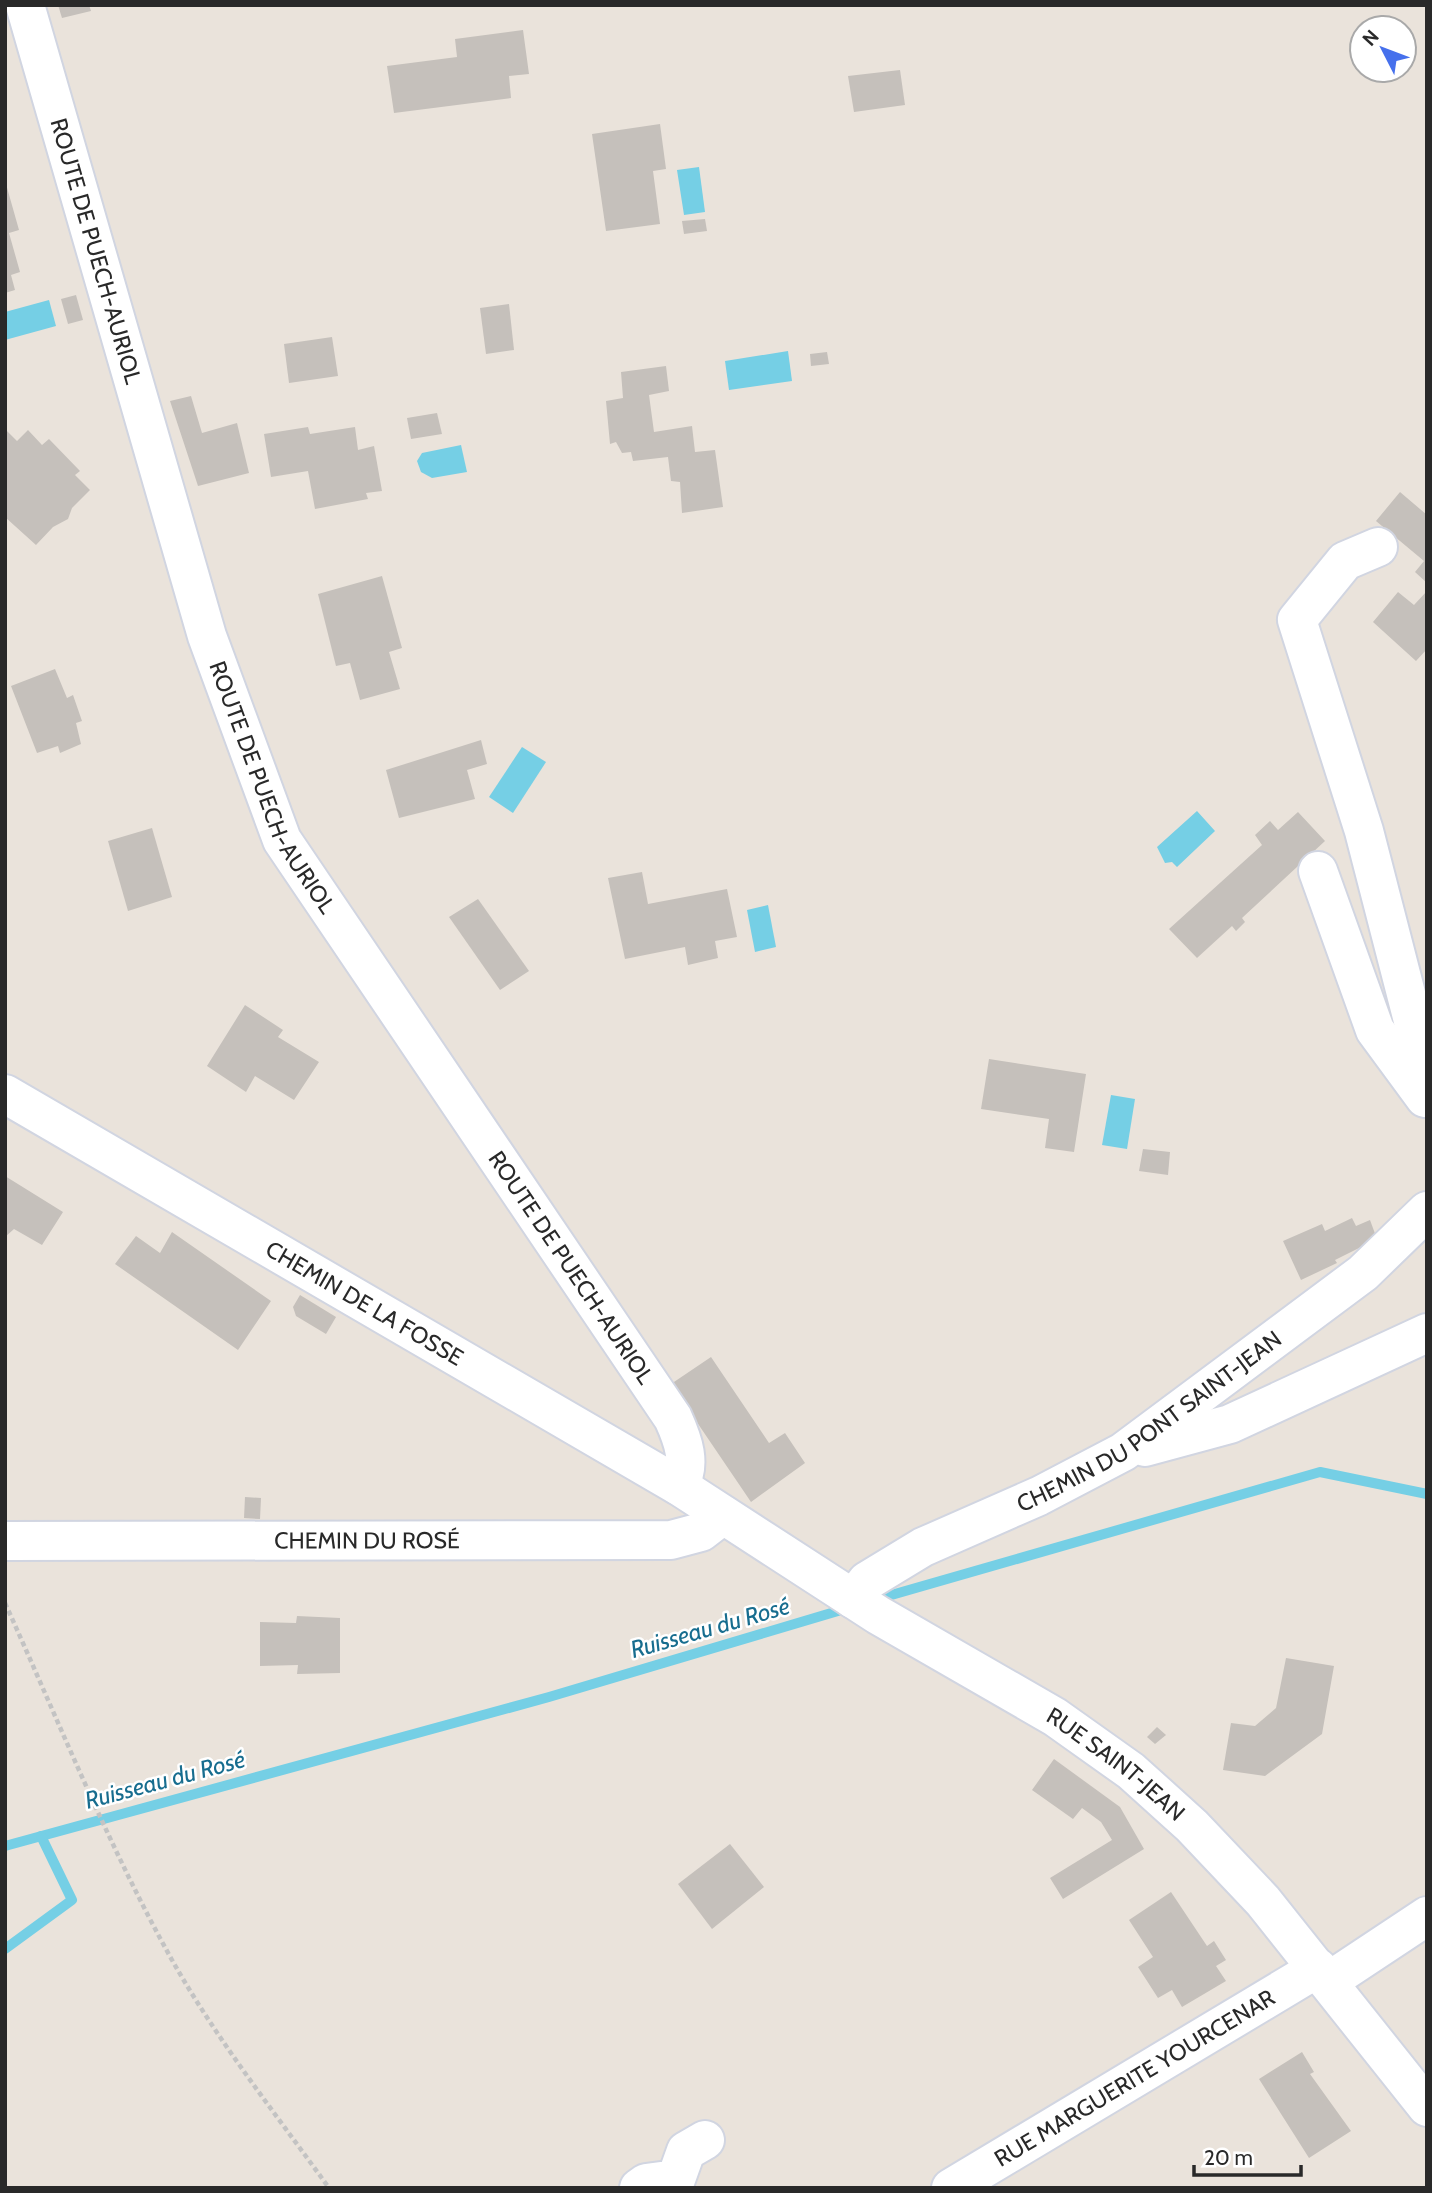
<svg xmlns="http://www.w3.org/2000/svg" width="1432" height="2193" font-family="Cabin,sans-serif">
	<rect width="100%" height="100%" fill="#eae3db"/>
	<g fill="#75cfe5">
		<polygon points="699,167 705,212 684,215 677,170"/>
		<polygon points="49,300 56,326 5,340 5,312"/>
		<polygon points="788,351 792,381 729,390 725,361"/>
		<polygon points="461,445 467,472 432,478 421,472 417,461 422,453"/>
		<polygon points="522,747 546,762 513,813 489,797"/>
		<polygon points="1197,811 1215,831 1177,867 1172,862 1165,863 1157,847"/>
		<polygon points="768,905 776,947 755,952 747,910"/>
		<polygon points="1111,1095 1135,1099 1127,1149 1102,1145"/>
	</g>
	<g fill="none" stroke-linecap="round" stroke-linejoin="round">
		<g stroke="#75cfe5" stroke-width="10">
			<polyline points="874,1600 1320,1472 1427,1494"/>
			<polyline points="5,1846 549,1697 848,1608"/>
			<polyline points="5,1949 72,1900 41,1836"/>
		</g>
	</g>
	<g fill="#c5c0bb">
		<polygon points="58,5 89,5 91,11 62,18"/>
		<polygon points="523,30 529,74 509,76 511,98 394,113 387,66 457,57 455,39"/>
		<polygon points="900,70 905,105 854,112 848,76"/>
		<polygon points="660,124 666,169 653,171 660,224 606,231 592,134"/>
		<polygon points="6,184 19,230 9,233 20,272 11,275 15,290 5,293"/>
		<polygon points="705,219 707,231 684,234 682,221"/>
		<polygon points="76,295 83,320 68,324 61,299"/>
		<polygon points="509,304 514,350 486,354 480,308"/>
		<polygon points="332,337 338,376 289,383 284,344"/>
		<polygon points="827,352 829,364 811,366 810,354"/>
		<polygon points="666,366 669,391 649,395 654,432 692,426 695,452 715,450 723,507 682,513 680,482 671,481 668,457 633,461 631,452 622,453 616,442 610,444 606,401 623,398 621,372"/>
		<polygon points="191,396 202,433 237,423 249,473 198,486 170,401"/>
		<polygon points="437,413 442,434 411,439 407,418"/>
		<polygon points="308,427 310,434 355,427 358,450 374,446 382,491 366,493 368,499 315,509 308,471 271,477 264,434"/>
		<polygon points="5,429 17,441 28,430 42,445 49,439 80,471 75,475 90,490 72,508 68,519 53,527 36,545 5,517"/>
		<polygon points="1400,492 1427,515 1427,583 1415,572 1424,561 1376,521"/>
		<polygon points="382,576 402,648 389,652 400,689 360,700 350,663 336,666 318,594"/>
		<polygon points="1427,591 1427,649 1416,661 1373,622 1398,592 1414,605"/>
		<polygon points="55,669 67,698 73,695 82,721 76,723 81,744 60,753 58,746 37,753 11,686"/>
		<polygon points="481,740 487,764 467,770 475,799 399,818 386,770"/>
		<polygon points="1298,812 1325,841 1242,918 1245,922 1236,931 1232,926 1197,958 1169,929 1262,845 1255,835 1270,821 1278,830"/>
		<polygon points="152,828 172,897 128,911 108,841"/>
		<polygon points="642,872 648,904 727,889 737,937 715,941 718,958 688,965 685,947 625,959 608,878"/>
		<polygon points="478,899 529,971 500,990 449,917"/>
		<polygon points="245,1005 283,1030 278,1037 319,1062 294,1100 255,1076 246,1092 207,1066"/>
		<polygon points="989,1059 1086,1074 1074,1152 1045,1148 1049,1119 981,1109"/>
		<polygon points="1143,1149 1170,1152 1168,1175 1139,1171"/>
		<polygon points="5,1176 63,1212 42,1245 14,1229 5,1237"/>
		<polygon points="1352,1218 1356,1226 1370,1220 1377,1239 1335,1260 1337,1263 1301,1280 1283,1241 1322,1224 1325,1231"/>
		<polygon points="172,1232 271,1301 238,1350 115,1264 136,1236 160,1253"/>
		<polygon points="300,1295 336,1317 326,1334 296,1316 293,1307"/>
		<polygon points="711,1357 769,1443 785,1433 805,1463 751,1502 671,1384"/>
		<polygon points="245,1497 261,1498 260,1519 244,1518"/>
		<polygon points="297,1616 340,1618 340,1673 297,1674 298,1665 260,1666 260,1622 296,1623"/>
		<polygon points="1286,1658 1334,1666 1322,1734 1265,1776 1223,1770 1231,1723 1255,1726 1276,1708"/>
		<polygon points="1157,1727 1166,1735 1155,1744 1147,1737"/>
		<polygon points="1054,1759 1120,1807 1144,1849 1063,1899 1050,1878 1112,1840 1101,1822 1082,1808 1073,1819 1032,1790"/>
		<polygon points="730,1844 764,1887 712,1929 678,1884"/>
		<polygon points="1171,1892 1207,1946 1214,1941 1226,1960 1216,1966 1226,1981 1182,2007 1172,1990 1158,1998 1138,1967 1153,1957 1129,1920"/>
		<polygon points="1302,2052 1314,2072 1310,2074 1351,2131 1309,2158 1259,2079"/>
	</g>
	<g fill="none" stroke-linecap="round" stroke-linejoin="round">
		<g stroke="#d1d5e1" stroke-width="42">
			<g id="minor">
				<path id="s1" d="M25 5 207 636 282 840 673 1418C683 1440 692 1464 679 1486"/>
				<polyline points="1378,547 1345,561 1297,620 1364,831 1427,1075"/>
				<polyline points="1318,871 1375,1030 1425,1098"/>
				<path id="s2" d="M5 1094 679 1486 878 1615 1055 1717 1131 1771 1192 1826 1263 1901 1427 2107"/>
				<polyline points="1145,1447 1230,1424 1427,1333"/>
				<path id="s3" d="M5 1541 671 1540 701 1532 723 1515"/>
				<path id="s4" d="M853 1599 867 1581 923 1547 1039 1496 1123 1452 1363 1273 1427 1211"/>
				<polyline points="1329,1981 1427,1916"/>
				<polyline points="639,2188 646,2183 676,2179 686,2151 705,2140"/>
				<path id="s5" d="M951 2188 1318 1968"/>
			</g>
		</g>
		<path stroke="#c3c3c3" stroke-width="4.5" stroke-dasharray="5 3.5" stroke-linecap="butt" d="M5 1603C59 1722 108 1845 172 1960 217 2040 275 2113 329 2188"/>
		<use href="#minor" stroke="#fff" stroke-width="38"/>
	</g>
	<g text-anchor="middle" stroke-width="5" stroke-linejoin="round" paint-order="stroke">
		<g font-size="23" fill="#292929" stroke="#fff">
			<text dy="8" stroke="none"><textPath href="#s1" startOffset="256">ROUTE DE PUECH-AURIOL</textPath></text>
			<text dy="8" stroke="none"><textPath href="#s1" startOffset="822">ROUTE DE PUECH-AURIOL</textPath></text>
			<text dy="8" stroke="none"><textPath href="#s1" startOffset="1390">ROUTE DE PUECH-AURIOL</textPath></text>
			<text dy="8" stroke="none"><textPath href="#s2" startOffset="416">CHEMIN DE LA FOSSE</textPath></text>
			<text dy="8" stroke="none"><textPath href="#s4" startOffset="348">CHEMIN DU PONT SAINT-JEAN</textPath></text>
			<text dy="8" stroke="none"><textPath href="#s3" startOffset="362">CHEMIN DU ROSÉ</textPath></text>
			<text dy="8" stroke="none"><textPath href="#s2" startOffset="1298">RUE SAINT-JEAN</textPath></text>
			<text dy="8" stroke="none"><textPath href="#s5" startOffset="214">RUE MARGUERITE YOURCENAR</textPath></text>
		</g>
		<g font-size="24" font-style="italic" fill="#176d8f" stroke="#fff">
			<text transform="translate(710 1628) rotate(-16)" y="8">Ruisseau du Rosé</text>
			<text transform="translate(165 1780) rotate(-15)" y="8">Ruisseau du Rosé</text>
		</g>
	</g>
	<rect width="1432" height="2193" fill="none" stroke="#292929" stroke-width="14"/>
	<g transform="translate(1383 49) rotate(312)"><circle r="33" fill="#ffffff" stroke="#a9a9a9" stroke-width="2"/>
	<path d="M0-5L12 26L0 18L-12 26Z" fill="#4670ec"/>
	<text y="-10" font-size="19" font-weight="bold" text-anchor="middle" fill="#292929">N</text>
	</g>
	<path d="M1194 2165v10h107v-10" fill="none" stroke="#292929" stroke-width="3.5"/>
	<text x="1204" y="2165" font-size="21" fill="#292929" stroke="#ffffff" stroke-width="5" paint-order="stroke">20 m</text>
</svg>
